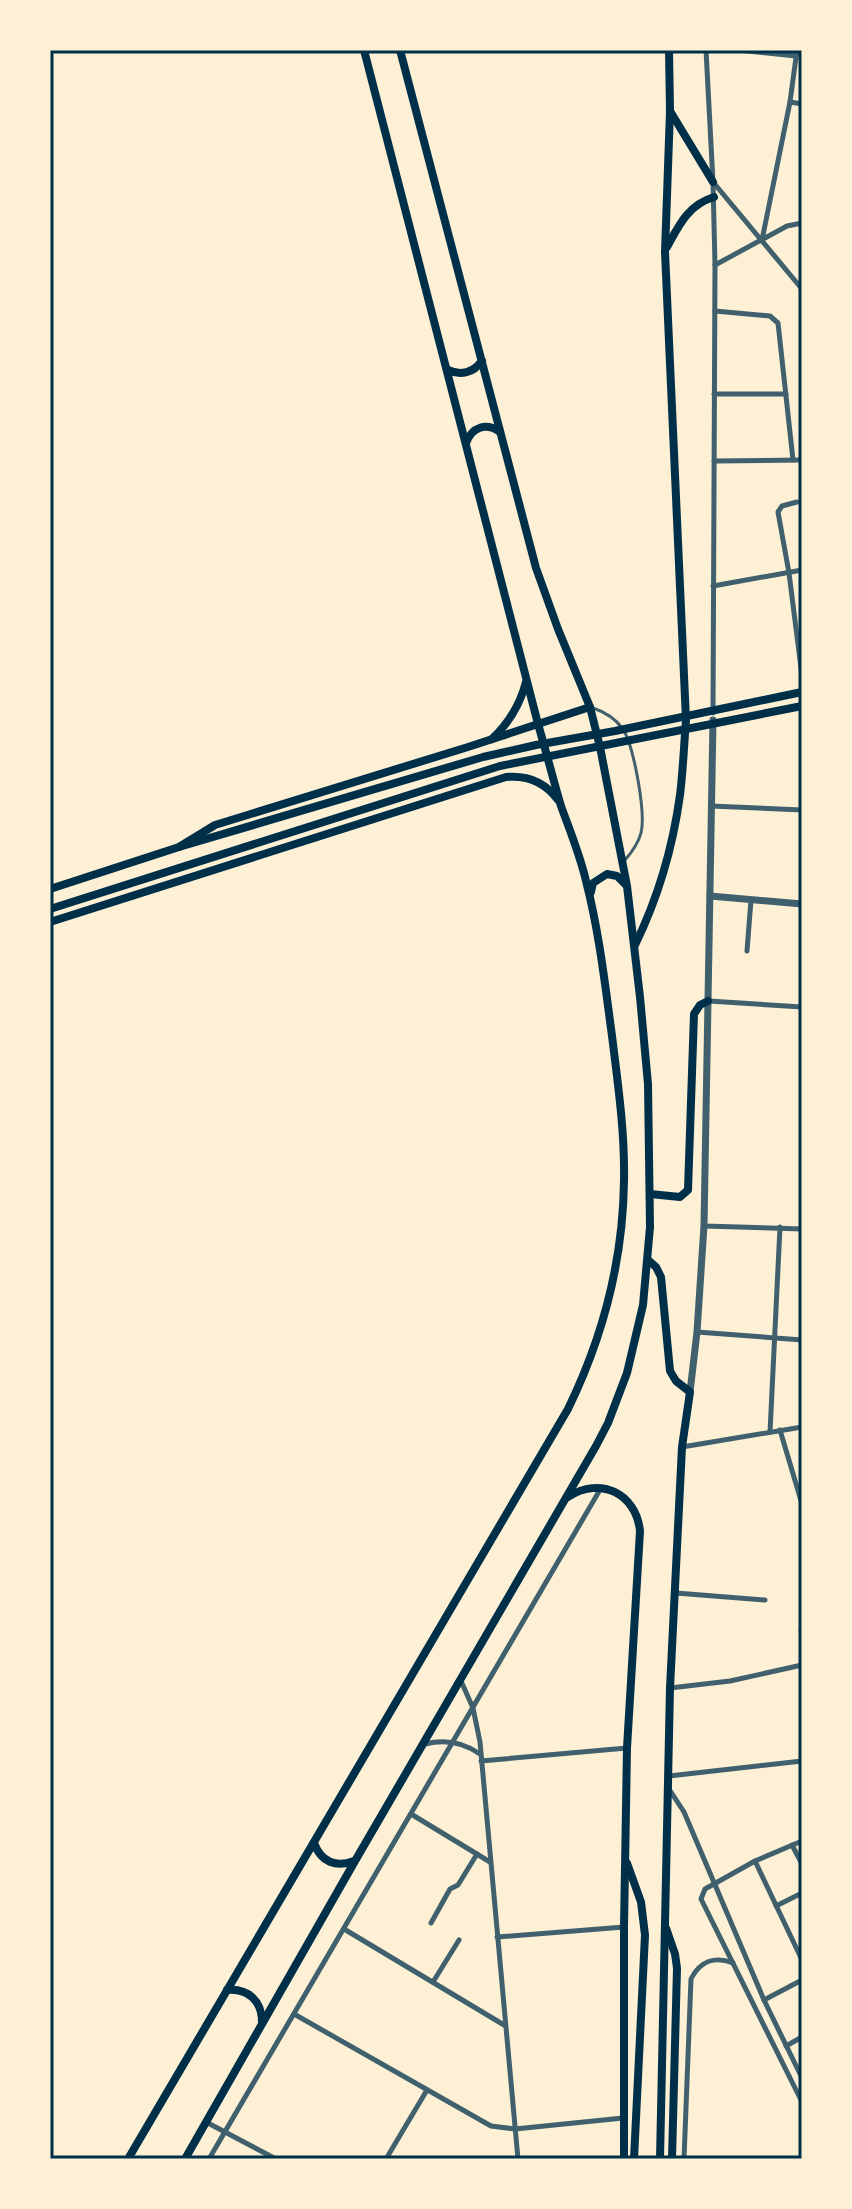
<svg xmlns="http://www.w3.org/2000/svg" width="852" height="2209" font-family="Georgia,serif">
	<rect width="100%" height="100%" fill="#fdf0d5"/>
	<g fill="none" stroke-linecap="round" stroke-linejoin="round">
		<path stroke="#3f606c" stroke-width="3" d="M593 708C605 712 615 718 623 729 634 747 646 813 641 833 638 844 632 852 625 860"/>
		<g stroke="#3f606c" stroke-width="5">
			<polyline points="706,50 713,182 715,265 713,713"/>
			<polyline points="738,50 796,56"/>
			<polyline points="790,102 802,104"/>
			<polyline points="713,182 802,289"/>
			<polyline points="762,240 790,102 797,50"/>
			<polyline points="715,265 787,226 802,223"/>
			<polyline points="715,311 770,316 778,323 793,460"/>
			<polyline points="714,394 786,394"/>
			<polyline points="714,461 802,460"/>
			<polyline points="797,502 782,506 778,512 789,573 802,676"/>
			<polyline points="713,586 802,570"/>
			<polyline points="711,806 802,810"/>
			<polyline points="747,951 751,900"/>
			<polyline points="709,1001 802,1007"/>
			<polyline points="704,1226 802,1229"/>
			<polyline points="697,1332 802,1340"/>
			<polyline points="780,1430 802,1504"/>
			<polyline points="770,1432 780,1227"/>
			<polyline points="682,1447 802,1427"/>
			<polyline points="676,1593 765,1600"/>
			<polyline points="801,1630 802,1630"/>
			<polyline points="461,1681 473,1708 480,1742 518,2159"/>
			<polyline points="670,1688 730,1681 802,1665"/>
			<path d="M425 1744C445 1739 463 1742 480 1754"/>
			<polyline points="481,1761 627,1748"/>
			<polyline points="669,1776 802,1761"/>
			<polyline points="669,1789 684,1812 764,2000 802,2078"/>
			<polyline points="411,1814 490,1862"/>
			<polyline points="802,1841 755,1861 705,1889 701,1899 802,2102"/>
			<polyline points="792,1845 802,1864"/>
			<polyline points="755,1861 802,1960"/>
			<polyline points="776,1906 802,1893"/>
			<polyline points="431,1923 450,1889 458,1885 477,1854"/>
			<polyline points="344,1929 504,2025"/>
			<polyline points="497,1937 624,1927"/>
			<polyline points="433,1982 459,1940"/>
			<polyline points="764,2000 802,1980"/>
			<polyline points="294,2014 491,2126 515,2129 623,2118"/>
			<polyline points="786,2046 802,2037"/>
			<polyline points="206,2122 276,2159"/>
			<polyline points="209,2159 601,1488"/>
			<polyline points="386,2159 427,2090"/>
			<path d="M684 2159 691 1979C700 1961 715 1956 733 1963"/>
		</g>
		<g stroke="#3f606c" stroke-width="7">
			<polyline points="710,896 802,904"/>
			<polyline points="690,1392 697,1332 704,1226 713,720"/>
		</g>
		<g stroke="#003049" stroke-width="8">
			<polyline points="179,847 483,757 536,745 615,731 802,692"/>
			<polyline points="50,889 179,847 215,825 468,747 538,724"/>
			<polyline points="50,909 500,766 802,706"/>
			<path d="M50 922 506 777C528 775 545 782 558 800"/>
		</g>
		<g stroke="#003049" stroke-width="8">
			<polyline points="670,111 713,182"/>
			<path d="M667 247C679 225 688 205 714 197"/>
			<path d="M448 370C461 376 473 373 482 361"/>
			<path d="M466 443C472 427 486 422 500 432"/>
			<polyline points="538,724 590,707"/>
			<path d="M492 739C509 723 520 705 526 682"/>
			<polyline points="591,892 593,883 607,874 617,876 626,885"/>
			<path d="M635 945C657 900 673 846 680 795 683 771 684 745 686 720L665 252 670 111 669 50"/>
			<polyline points="650,1194 680,1197 688,1190 694,1014 700,1005 708,1001"/>
			<polyline points="648,1260 656,1267 661,1277 670,1371 676,1381 690,1392 682,1447 670,1688 660,2159"/>
			<path d="M568 1497C600 1476 636 1493 640 1531L627 1748 624 1927V2159"/>
			<path d="M314 1843C321 1862 336 1868 354 1861"/>
			<polyline points="627,1863 641,1902 645,1935 634,2159"/>
			<polyline points="666,1928 675,1954 677,1968 672,2159"/>
			<path d="M227 1990C248 1988 262 2001 262 2022"/>
			<path d="M128 2159 568 1409C603 1337 623 1262 624 1181 625 1133 618 1084 612 1036 605 984 599 931 586 881 580 855 570 831 561 806 553 779 546 751 538 724L364 50"/>
			<polyline points="185,2159 355,1861 596,1446 608,1423 627,1373 643,1305 650,1227 648,1084 640,997 627,886 600,747 590,707 558,629 536,568 400,50"/>
		</g>
	</g>
	<rect width="852" height="2209" fill="none" stroke="#fdf0d5" stroke-width="104"/>
	<rect x="52" y="52" width="748" height="2105" fill="none" stroke="#003049" stroke-width="3"/>
</svg>
